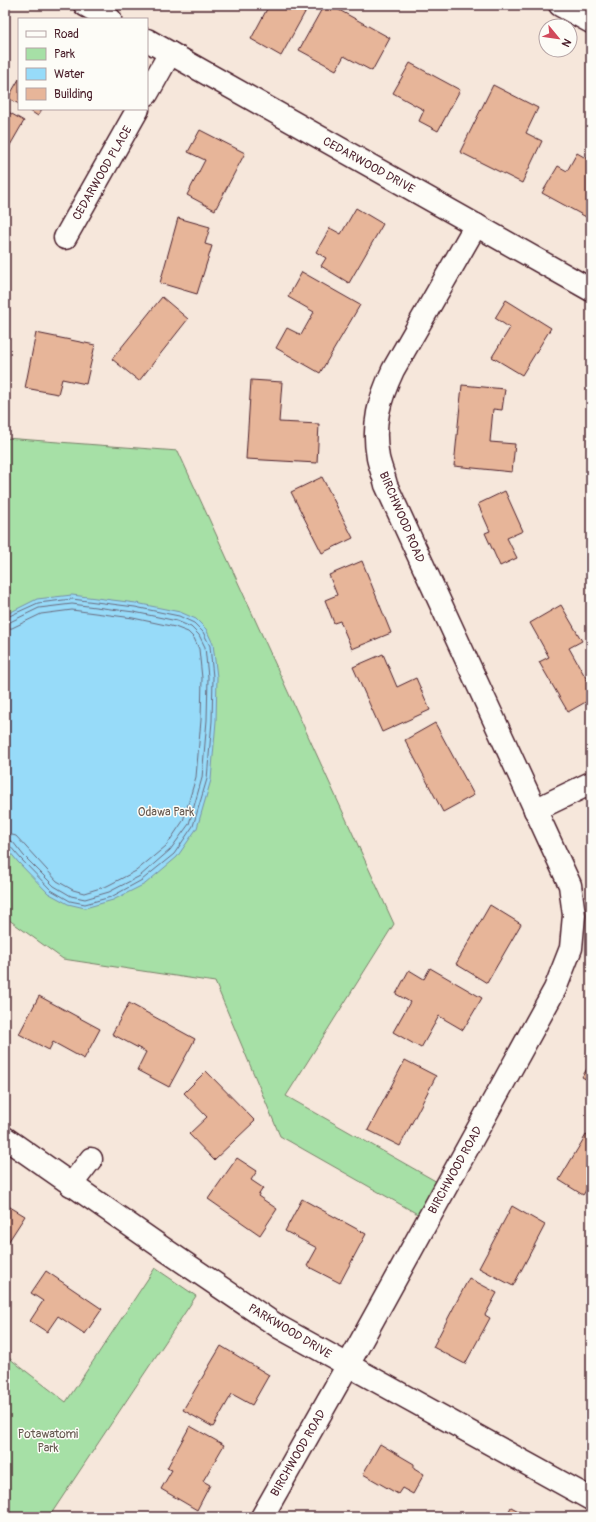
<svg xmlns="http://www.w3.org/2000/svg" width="596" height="1522" font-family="Pangolin,sans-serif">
	<rect width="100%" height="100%" fill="#f6e7db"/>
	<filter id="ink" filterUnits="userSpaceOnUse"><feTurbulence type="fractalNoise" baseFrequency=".025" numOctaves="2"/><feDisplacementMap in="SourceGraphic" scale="8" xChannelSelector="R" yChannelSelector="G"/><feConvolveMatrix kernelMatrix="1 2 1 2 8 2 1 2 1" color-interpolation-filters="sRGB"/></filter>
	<g filter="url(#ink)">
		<g fill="#a6e0a6" stroke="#788068">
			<polygon points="5,438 178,451 394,924 286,1096 446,1187 428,1220 280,1136 215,982 63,959 5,917"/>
			<polygon points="155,1268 196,1296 49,1517 5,1517 5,1355 66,1402"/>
		</g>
		<polygon fill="#97dbf9" stroke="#7890a7" points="72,595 136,603 180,612 196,619 206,629 213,644 217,677 216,721 211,780 197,828 177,857 145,884 113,900 85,908 68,904 48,893 18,862 5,846 5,615 37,599"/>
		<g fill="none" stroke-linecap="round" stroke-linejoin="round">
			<g stroke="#696a7d" stroke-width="1">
				<polyline points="5,618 38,603 72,599 135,607 179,616 194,623 203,632 210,646 213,677 212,721 207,779 193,826 174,854 142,880 111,897 85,904 70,901 51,890 21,859 9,845 5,844"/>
				<polyline points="5,623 10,622 39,608 72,604 134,612 177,621 191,627 199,635 205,647 208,677 207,720 202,778 189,824 170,850 140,876 109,892 85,899 71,896 54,886 24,856 13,842 5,839"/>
				<polyline points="5,629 12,628 41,614 72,610 133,618 175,627 188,632 194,638 199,649 202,678 201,720 196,777 183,821 166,846 136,871 107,886 84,893 73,890 57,881 16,836 5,833"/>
			</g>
		</g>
		<g fill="#e7b599" stroke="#4a1f2b">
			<polygon points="259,5 309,5 281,56 251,39 267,9"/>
			<polygon points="324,5 330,5 390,38 372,71 344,56 336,70 299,50"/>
			<polygon points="410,63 460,90 438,131 419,121 424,110 393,93"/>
			<polygon points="19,79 19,104 8,98"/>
			<polygon points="493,85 538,108 526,133 542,141 522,183 460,152"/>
			<polygon points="27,109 42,109 38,116"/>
			<polygon points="5,110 24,121 5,154"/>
			<polygon points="200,130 245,153 215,210 187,195 205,160 188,152"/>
			<polygon points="577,153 591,161 591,212 588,218 542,193 558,166 567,171"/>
			<polygon points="356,208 383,224 349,283 321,266 326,258 316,252 330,228 341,234"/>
			<polygon points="178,218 210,227 205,244 212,246 197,294 160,283"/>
			<polygon points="302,272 360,305 320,373 276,348 287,328 301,335 314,312 288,297"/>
			<polygon points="162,297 188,319 139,381 112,359"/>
			<polygon points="506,300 551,328 522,375 492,357 510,328 495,318"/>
			<polygon points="5,333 9,338 5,341"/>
			<polygon points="36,333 95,345 86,384 62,379 58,394 25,388"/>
			<polygon points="251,380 282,382 279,422 319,424 317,463 246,459"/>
			<polygon points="462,385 505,389 502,410 493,409 490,442 515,444 512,472 454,466"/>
			<polygon points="322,477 353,538 322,553 291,492"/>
			<polygon points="505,491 523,531 507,538 517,558 500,566 485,533 490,531 478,504"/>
			<polygon points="362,561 391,633 352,649 340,621 334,623 325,600 337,595 329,575"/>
			<polygon points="561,605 582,641 569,648 591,687 591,699 568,712 539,662 549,657 530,623"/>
			<polygon points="383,654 397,687 416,678 430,710 382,732 353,667"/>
			<polygon points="435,723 474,795 443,812 405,740"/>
			<polygon points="490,905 521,924 487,983 456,964"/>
			<polygon points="430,968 482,998 463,1030 439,1016 421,1048 393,1032 410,1002 396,994 409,970 424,979"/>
			<polygon points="39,996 100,1029 84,1059 53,1042 49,1050 19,1034"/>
			<polygon points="129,1003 195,1039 169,1087 137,1070 146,1052 112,1034"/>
			<polygon points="405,1060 436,1076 400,1146 368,1130"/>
			<polygon points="591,1062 591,1082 582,1077"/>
			<polygon points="206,1071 255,1121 214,1160 189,1134 207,1117 184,1093"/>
			<polygon points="586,1135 591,1138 591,1183 583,1195 559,1180"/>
			<polygon points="237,1158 257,1171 251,1180 263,1188 258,1196 277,1209 260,1235 208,1199"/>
			<polygon points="302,1199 366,1234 340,1283 307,1266 317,1248 285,1231"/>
			<polygon points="5,1204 25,1216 5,1247"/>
			<polygon points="512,1206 545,1225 513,1286 479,1268"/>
			<polygon points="46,1271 102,1309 85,1334 58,1316 47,1332 30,1321 43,1301 31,1293"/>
			<polygon points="469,1278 497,1293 485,1315 490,1318 465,1364 433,1347"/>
			<polygon points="221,1346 269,1375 252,1405 232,1394 213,1427 183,1410"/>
			<polygon points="190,1426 224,1445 203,1481 210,1485 197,1510 161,1489 172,1470 167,1468"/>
			<polygon points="380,1444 414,1464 414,1468 424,1474 413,1494 402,1488 398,1494 363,1474"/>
			<polygon points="511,1507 530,1517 506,1517"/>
		</g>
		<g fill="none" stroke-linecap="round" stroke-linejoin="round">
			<g stroke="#4a1f2b" stroke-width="25">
				<g id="street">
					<polyline points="85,5 110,19"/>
					<polyline points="147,40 591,290"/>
					<polyline points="147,94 170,53"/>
					<polyline points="65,238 138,109"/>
					<polyline points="535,810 591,783"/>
					<polyline points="5,1138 167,1251 279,1327 591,1499"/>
					<polyline points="71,1185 91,1159"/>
					<path d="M262 1517 348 1365 555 989 571 948 574 915 570 885 386 485C384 476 380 467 378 458 372 424 379 400 393 370L476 225"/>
				</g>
			</g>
			<g stroke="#4a1f2b" stroke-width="25">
				<polyline id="secondary" points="560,5 591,22"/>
			</g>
			<use href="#street" stroke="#fdfcf7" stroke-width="22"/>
			<use href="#secondary" stroke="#fdfcf7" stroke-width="22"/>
		</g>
	</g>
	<g text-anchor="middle" stroke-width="3" stroke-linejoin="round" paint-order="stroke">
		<g font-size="12" fill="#4a1f2b" stroke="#fdfcf7">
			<text transform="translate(369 165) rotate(29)" y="4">CEDARWOOD DRIVE</text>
			<text transform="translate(102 173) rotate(-60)" y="4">CEDARWOOD PLACE</text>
			<text transform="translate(402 517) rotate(67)" y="4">BIRCHWOOD ROAD</text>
			<text transform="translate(455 1170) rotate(-61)" y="4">BIRCHWOOD ROAD</text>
			<text transform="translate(290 1331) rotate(31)" y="4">PARKWOOD DRIVE</text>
			<text transform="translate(298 1453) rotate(-60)" y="4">BIRCHWOOD ROAD</text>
		</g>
		<g font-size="12" fill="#665950" stroke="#fdfcf7">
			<text x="166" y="816">Odawa Park</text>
			<text x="48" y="1438">Potawatomi<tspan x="48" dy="14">Park</tspan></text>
		</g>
	</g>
	<rect width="596" height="1522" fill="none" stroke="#fdfcf7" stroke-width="20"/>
	<rect x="10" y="10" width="576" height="1502" fill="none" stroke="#4a1f2b" stroke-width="1.5" filter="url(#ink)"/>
	<rect x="18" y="18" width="130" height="92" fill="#fdfcf7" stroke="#b5a4a5"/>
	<rect x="26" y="31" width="20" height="6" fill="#fdfcf7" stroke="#b5a4a5"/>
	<text x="54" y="38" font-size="12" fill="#4a1f2b">Road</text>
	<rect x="26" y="48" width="20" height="12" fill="#a6e0a6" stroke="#b5a4a5"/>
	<text x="54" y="58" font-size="12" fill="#4a1f2b">Park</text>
	<rect x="26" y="68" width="20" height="12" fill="#97dbf9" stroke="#b5a4a5"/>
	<text x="54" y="78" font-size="12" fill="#4a1f2b">Water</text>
	<rect x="26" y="88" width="20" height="12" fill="#e7b599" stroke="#b5a4a5"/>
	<text x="54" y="98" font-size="12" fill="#4a1f2b">Building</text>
	<g transform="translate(558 38) rotate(119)"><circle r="19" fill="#fdfcf7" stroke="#b5a4a5"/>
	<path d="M0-3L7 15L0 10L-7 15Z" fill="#d1495b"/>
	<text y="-6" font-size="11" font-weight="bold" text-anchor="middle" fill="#4a1f2b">N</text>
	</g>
</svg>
